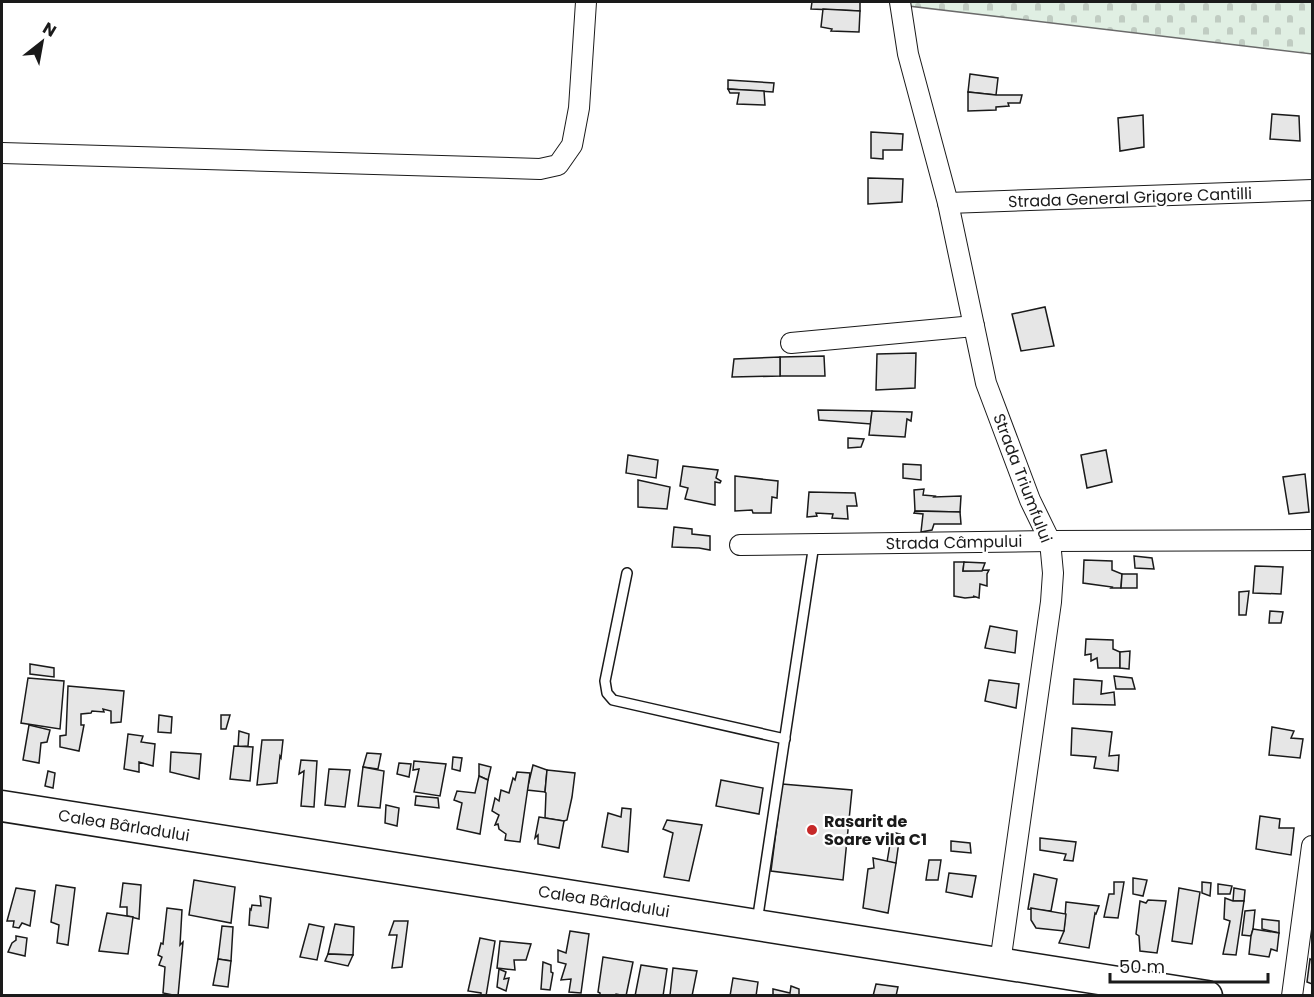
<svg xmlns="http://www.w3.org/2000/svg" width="1314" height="997" font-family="Poppins,sans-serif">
	<defs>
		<pattern id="cemetery-stones" width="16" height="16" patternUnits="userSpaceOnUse" patternTransform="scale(1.5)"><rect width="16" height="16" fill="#e0efe3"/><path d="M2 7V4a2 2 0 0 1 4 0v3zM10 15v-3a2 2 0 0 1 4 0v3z" fill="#c0ccc2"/></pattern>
	</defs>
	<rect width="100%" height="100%" fill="#fff"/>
	<polygon fill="url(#cemetery-stones)" stroke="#6a6a6a" stroke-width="1.5" points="900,2 1312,2 1312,54 900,5"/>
	<g fill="#e6e6e6" stroke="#1a1a1a" stroke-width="1.5">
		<polygon points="812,2 860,2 860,11 811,9"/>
		<polygon points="823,9 860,11 859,32 831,31 832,29 821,27"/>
		<polygon points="970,74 998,78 996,95 968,92"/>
		<polygon points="728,80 774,83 773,92 728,89"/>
		<polygon points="728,89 764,91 765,105 737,104 739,93 730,93"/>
		<polygon points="968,92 996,95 1022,95 1020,103 1008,103 1009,106 996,107 996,110 968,111"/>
		<polygon points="1272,114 1299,116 1300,141 1270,139"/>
		<polygon points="1143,115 1144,147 1120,151 1118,118"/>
		<polygon points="871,132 903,134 902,150 883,150 883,159 871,158"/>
		<polygon points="868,178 903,179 902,202 868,204"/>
		<polygon points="1045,307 1054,346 1021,351 1012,314"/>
		<polygon points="916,353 915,388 876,390 877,354"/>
		<polygon points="824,356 825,376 780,376 780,357"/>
		<polygon points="780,357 780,376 732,377 734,359"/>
		<polygon points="818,410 872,411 871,424 819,420"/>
		<polygon points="872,411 912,412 911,421 907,419 905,437 869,435"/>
		<polygon points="848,438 864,439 861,447 848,448"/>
		<polygon points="1106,450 1112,482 1087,488 1081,455"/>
		<polygon points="628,455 658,460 656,478 626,473"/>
		<polygon points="903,464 921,465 921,480 903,478"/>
		<polygon points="683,466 718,470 716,478 721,481 720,483 715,482 715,505 685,499 688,488 680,486"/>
		<polygon points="1305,474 1309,512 1289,514 1283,477"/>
		<polygon points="735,476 778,481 777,498 772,497 771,513 753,513 752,510 735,511"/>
		<polygon points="638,480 670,487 667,509 638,507"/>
		<polygon points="924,489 923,495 935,496 934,497 961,496 960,512 915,511 914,490"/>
		<polygon points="809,492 855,493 857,506 847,506 848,519 832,518 833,514 816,513 817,516 807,517"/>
		<polygon points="915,511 960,512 961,524 934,524 932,530 921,532 923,514 914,513"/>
		<polygon points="674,527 692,529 692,534 710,536 710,550 699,548 672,547"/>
		<polygon points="1134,556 1152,558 1154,569 1135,568"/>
		<polygon points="1084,560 1112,561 1112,570 1122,574 1121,588 1111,588 1112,587 1083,583"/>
		<polygon points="954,562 964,562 963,571 989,570 987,574 987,586 980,584 979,598 973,596 975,597 965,598 954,596"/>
		<polygon points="964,562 985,563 982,571 963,571"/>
		<polygon points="1255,566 1283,567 1281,594 1253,593"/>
		<polygon points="1122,574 1137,574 1137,588 1121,588"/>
		<polygon points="1249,591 1246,615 1239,615 1239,592"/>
		<polygon points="1270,611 1283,612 1281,623 1269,623"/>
		<polygon points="990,626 1017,631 1015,653 985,648"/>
		<polygon points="1086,639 1113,640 1113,649 1120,652 1120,668 1098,668 1097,658 1091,661 1091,654 1085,655"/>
		<polygon points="1130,651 1129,669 1120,668 1120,652"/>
		<polygon points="30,664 54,668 54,677 30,674"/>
		<polygon points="1114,676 1132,678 1135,689 1116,689"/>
		<polygon points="28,678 64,681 60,729 21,723"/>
		<polygon points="1074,679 1102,681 1101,694 1114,692 1115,705 1073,704"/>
		<polygon points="989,680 1019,684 1016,708 985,701"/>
		<polygon points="68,686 124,691 121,722 111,723 111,711 103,709 104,712 92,711 91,713 81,714 81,725 84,725 79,751 60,747 60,736 66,735"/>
		<polygon points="159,715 172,717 171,733 158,732"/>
		<polygon points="221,715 230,715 226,729 221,729"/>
		<polygon points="29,725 50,730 47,742 41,743 39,763 23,760"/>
		<polygon points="1272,727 1294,731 1291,738 1303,739 1300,758 1269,755"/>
		<polygon points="1072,728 1112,732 1109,756 1119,755 1118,771 1094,768 1096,757 1071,755"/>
		<polygon points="239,731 249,734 248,746 238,747"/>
		<polygon points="128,734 143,736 141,742 155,744 153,766 139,762 139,772 124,769"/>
		<polygon points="262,740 283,740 281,758 280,756 277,783 257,785"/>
		<polygon points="234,746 253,747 250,781 230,779"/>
		<polygon points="171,752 201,754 199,779 170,772"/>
		<polygon points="367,753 381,754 378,769 363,767"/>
		<polygon points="453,757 462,758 460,771 452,769"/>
		<polygon points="301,760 317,761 314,807 301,806 304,771 299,774"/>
		<polygon points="414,761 446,764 440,796 414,792 419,769 413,770"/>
		<polygon points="399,763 411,764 409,777 397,774"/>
		<polygon points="479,764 491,767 488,780 479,776"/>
		<polygon points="533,765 547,770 545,792 527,790"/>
		<polygon points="363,767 384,771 380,808 358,806"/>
		<polygon points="329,769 350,770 345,807 325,805"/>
		<polygon points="547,770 575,773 572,797 567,820 564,821 545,818 546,793 545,792"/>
		<polygon points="48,771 55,773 53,788 45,786"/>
		<polygon points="517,772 530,773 520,842 505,840 506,834 499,829 498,824 495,825 499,815 492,811 495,798 499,801 501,790 509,793 513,778 515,780"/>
		<polygon points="479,776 488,780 480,834 457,829 462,803 454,800 457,791 475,793"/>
		<polygon points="721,780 763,788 759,814 716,806"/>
		<polygon points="782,784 852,790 843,880 771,871"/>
		<polygon points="416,796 438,798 439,808 415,805"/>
		<polygon points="386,805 399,808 397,826 385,823"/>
		<polygon points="622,808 631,809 628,852 602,847 608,813 621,817"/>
		<polygon points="1260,816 1280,819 1279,828 1294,828 1291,855 1256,849"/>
		<polygon points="539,817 564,821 559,848 538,844 538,835 535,838"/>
		<polygon points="667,820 702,825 689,881 664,877 673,833 663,829"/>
		<polygon points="892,832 900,834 896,863 887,862"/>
		<polygon points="1040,838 1076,842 1073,861 1064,860 1066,854 1040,850"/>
		<polygon points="951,841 970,843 971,853 951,851"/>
		<polygon points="873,858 896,863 888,913 863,908 868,869 874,868"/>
		<polygon points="929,860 941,860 938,880 926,880"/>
		<polygon points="949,873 976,876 972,897 946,892"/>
		<polygon points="1034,874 1057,879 1051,911 1028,909"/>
		<polygon points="1133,878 1147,880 1143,896 1133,894"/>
		<polygon points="194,880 235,887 231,923 189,915"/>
		<polygon points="1114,882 1124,882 1118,918 1104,917 1109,894 1114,894"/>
		<polygon points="1202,882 1211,883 1210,896 1202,893"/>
		<polygon points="123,883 141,885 139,919 127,916 127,907 120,907"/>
		<polygon points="1218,884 1232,886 1230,894 1218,894"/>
		<polygon points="56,885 75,888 68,945 57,943 59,925 51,922"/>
		<polygon points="16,888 35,891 30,926 22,923 19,928 13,927 14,921 7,921"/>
		<polygon points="1179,888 1200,892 1192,944 1172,941"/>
		<polygon points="1234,888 1245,890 1244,901 1233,901"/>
		<polygon points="260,896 271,898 268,928 249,925 250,909 251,910 252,905 261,906"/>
		<polygon points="1225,898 1233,901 1244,901 1236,955 1223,954 1230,921 1224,919"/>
		<polygon points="1148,900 1166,901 1157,953 1140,951 1139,936 1136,934 1140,901 1146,903"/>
		<polygon points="1066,902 1099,906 1096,914 1095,913 1089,948 1059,943 1064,931"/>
		<polygon points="167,908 182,910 180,945 183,942 178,996 163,993 165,967 159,965 162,957 158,955 161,943 163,944"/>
		<polygon points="1031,908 1066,914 1064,931 1036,928 1031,920"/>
		<polygon points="1255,910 1253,929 1251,936 1242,935 1245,911"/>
		<polygon points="107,913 133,917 128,954 99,951"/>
		<polygon points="1262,919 1279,921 1279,933 1262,929"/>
		<polygon points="394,921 408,921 402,967 392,968 397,935 389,935"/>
		<polygon points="309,924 324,927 317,960 300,957"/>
		<polygon points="335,924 354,927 353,955 328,954"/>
		<polygon points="222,926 233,927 231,961 218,959"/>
		<polygon points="1253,929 1279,933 1277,951 1271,949 1269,957 1249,954 1251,936"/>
		<polygon points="570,931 589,934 581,993 569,992 571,979 561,980 566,964 558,962 558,950 566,953"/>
		<polygon points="16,936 27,938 25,956 8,952 12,943 16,940"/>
		<polygon points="480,938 495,941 486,996 481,996 481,993 468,991"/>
		<polygon points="500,941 531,944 526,960 514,960 515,970 497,968"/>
		<polygon points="328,954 353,955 348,966 325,961"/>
		<polygon points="603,957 633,962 626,996 616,994 615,996 600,996 600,993 598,992"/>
		<polygon points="218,959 231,961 228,987 213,985"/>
		<polygon points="1310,959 1312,960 1312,984 1307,982"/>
		<polygon points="543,962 551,965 551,972 553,973 550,990 541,989"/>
		<polygon points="641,965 667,969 663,996 635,996"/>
		<polygon points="673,968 697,971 692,996 670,995"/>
		<polygon points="499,969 506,972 504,979 509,978 506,991 497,987"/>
		<polygon points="733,978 758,982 756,996 730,996"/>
		<polygon points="876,984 898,987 896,996 873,996"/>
		<polygon points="791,986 799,989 799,996 773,996 773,989 790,993"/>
	</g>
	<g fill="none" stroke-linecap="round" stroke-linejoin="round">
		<g stroke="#1a1a1a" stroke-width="12">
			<g id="lane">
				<polyline points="627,573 605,681 607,693 613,700 785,739"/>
				<polyline points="757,922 814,544"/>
			</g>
		</g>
		<g stroke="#1a1a1a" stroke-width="22">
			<g id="street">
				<polyline points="900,2 908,54 948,203 986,383 1030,500 1050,541 1053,573 1051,602 1000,963"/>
				<polyline points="2,153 540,169 558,165 572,145 579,108 586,2"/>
				<polyline points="948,203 1312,190"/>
				<polyline points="791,343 974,326"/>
				<polyline points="740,545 1050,541 1312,540"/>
				<polyline points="1292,996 1312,846"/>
			</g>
		</g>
		<g stroke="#1a1a1a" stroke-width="33">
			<polyline id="primary" points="2,806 1207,996"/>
		</g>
		<use href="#lane" stroke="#fff" stroke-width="9"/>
		<use href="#street" stroke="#fff" stroke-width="20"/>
		<use href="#primary" stroke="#fff" stroke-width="30"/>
	</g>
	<circle fill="#c62828" stroke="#fff" stroke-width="2" cx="812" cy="830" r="6"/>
	<g text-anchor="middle" stroke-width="4.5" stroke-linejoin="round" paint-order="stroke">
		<g font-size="16" fill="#1a1a1a" stroke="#fff">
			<text transform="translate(1130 197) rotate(-2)" y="6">Strada General Grigore Cantilli</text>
			<text transform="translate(1023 478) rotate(69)" y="6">Strada Triumfului</text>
			<text transform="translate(954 542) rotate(-1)" y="6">Strada Câmpului</text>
			<text transform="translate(124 825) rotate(9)" y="6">Calea Bârladului</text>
			<text transform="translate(604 901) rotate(9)" y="6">Calea Bârladului</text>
		</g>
		<g font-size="16" font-weight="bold" fill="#1a1a1a" stroke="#fff" text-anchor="start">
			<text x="824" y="827">Rasarit de<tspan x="824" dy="18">Soare vila C1</tspan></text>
		</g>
	</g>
	<rect width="1314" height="997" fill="none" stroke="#1a1a1a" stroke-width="6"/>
	<g transform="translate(42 42) rotate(31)" stroke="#ffffff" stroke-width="4.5" paint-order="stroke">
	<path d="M0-4.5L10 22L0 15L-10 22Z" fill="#1a1a1a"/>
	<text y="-9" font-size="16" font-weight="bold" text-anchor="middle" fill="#1a1a1a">N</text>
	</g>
	<path d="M1110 973v9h158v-9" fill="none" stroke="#1a1a1a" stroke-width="3"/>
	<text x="1119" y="973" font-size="18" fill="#1a1a1a" stroke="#ffffff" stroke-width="4.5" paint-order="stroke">50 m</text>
</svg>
